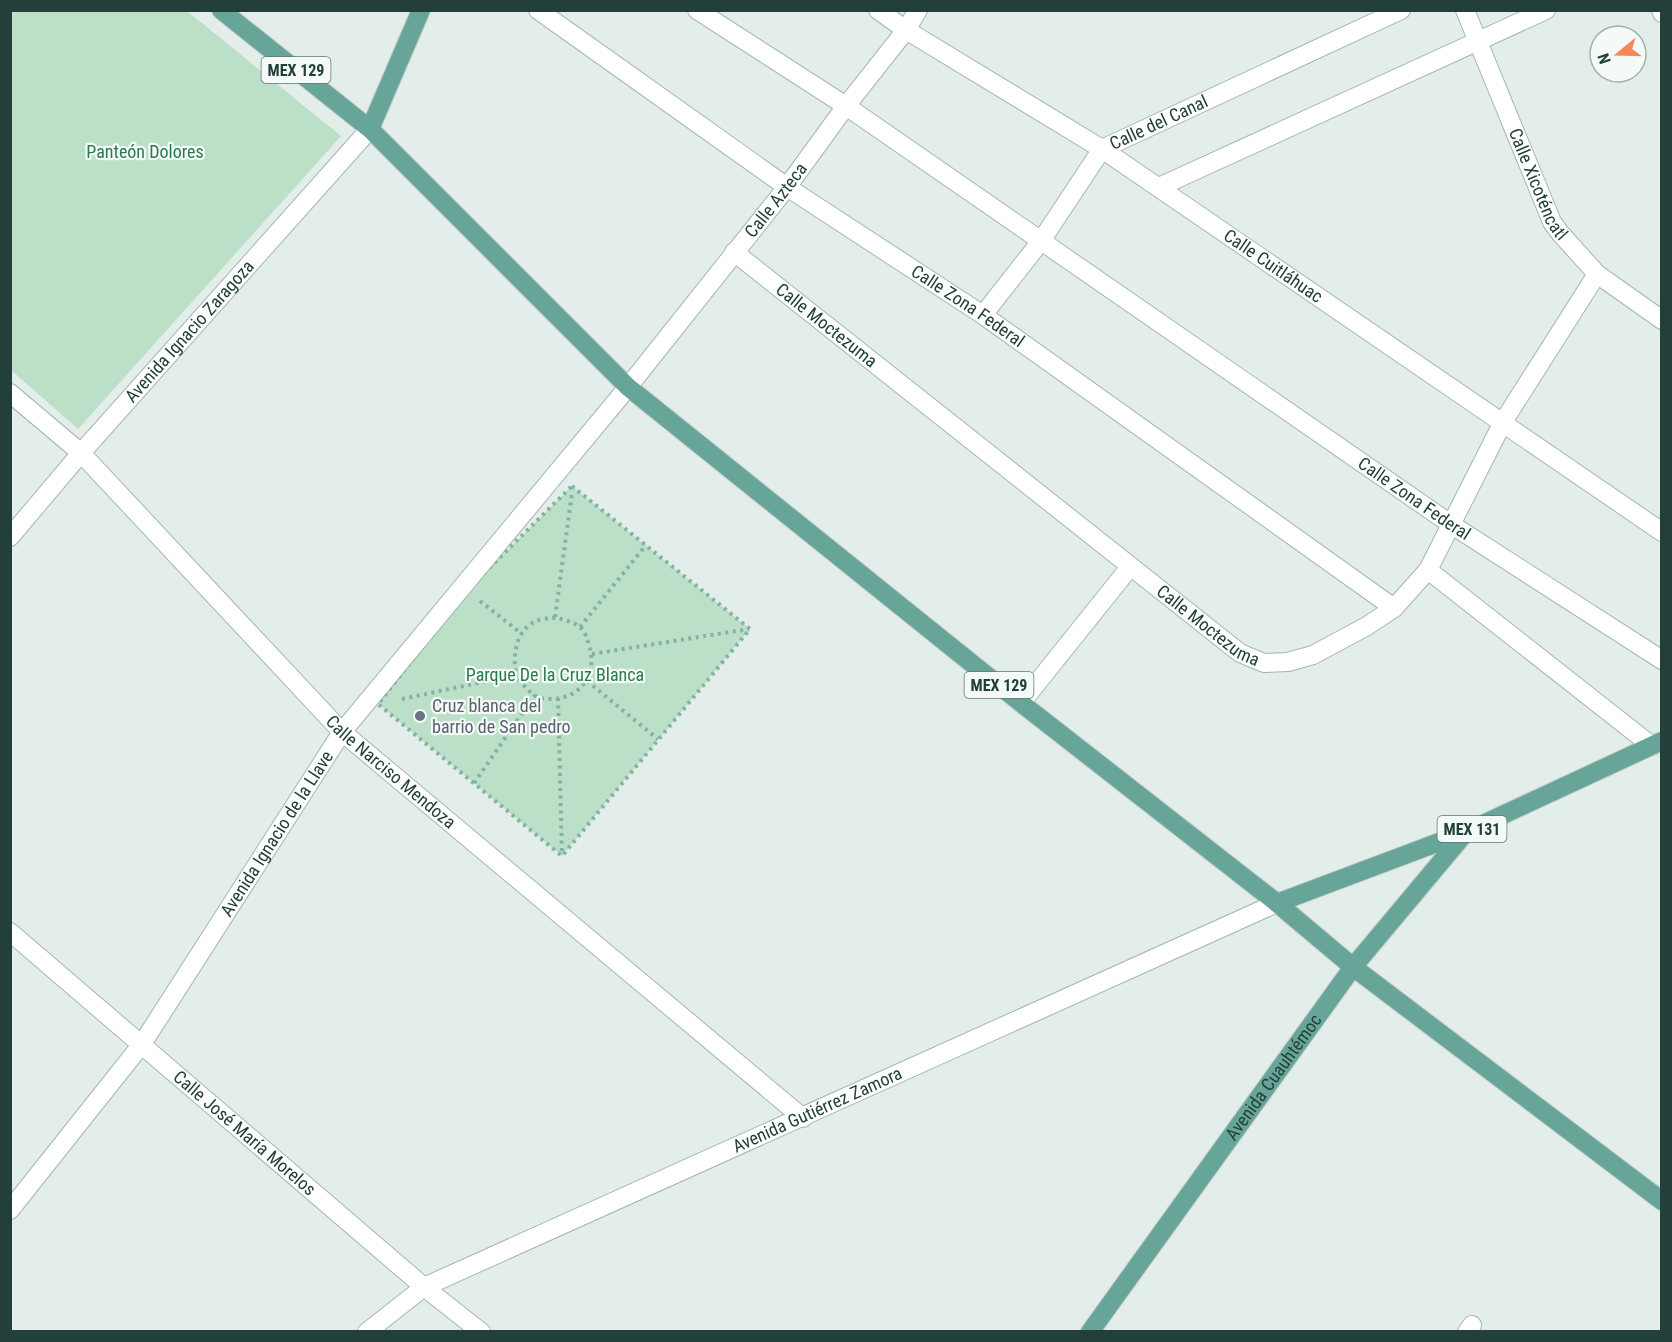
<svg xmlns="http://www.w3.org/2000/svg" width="1672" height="1342" font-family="'Roboto Condensed',sans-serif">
	<rect width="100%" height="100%" fill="#e3ede9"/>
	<g fill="#bbdfc7">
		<polygon points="11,10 187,11 341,136 78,429 11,370"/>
		<polygon points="572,486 750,629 562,856 378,704 467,590"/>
	</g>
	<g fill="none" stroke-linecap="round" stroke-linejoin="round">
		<g stroke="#a5b6b1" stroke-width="20">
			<g id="minor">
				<path id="s1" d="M538 10 787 187 983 315 1394 608"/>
				<path id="s2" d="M697 10 846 106 1452 525 1662 660"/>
				<path id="s3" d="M878 10 906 30 1102 149 1662 532"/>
				<path id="s4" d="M1465 10 1552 222 1560 233 1597 274 1662 320"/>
				<polyline points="1661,10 1662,13"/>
				<polyline points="1159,187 1546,10"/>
				<path id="s5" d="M734 252 1240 653 1264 663 1288 662 1313 655 1367 626 1394 608 1428 570 1503 422 1597 274"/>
				<path id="s6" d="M983 315 1041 241 1102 149 1401 10"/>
				<path id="s7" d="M10 393 81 453 342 732 803 1118"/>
				<path id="s8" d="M10 537 81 453 370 129"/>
				<polyline points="1428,570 1652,746"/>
				<polyline points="1021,703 1130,567"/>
				<path id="s9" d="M10 932 424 1287 481 1332"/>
				<path id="s10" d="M10 1210 142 1044 342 732 628 387 787 187 846 106 906 30 918 10"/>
				<path id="s11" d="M367 1332 424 1287 1277 903"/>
				<polyline points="1467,1332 1472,1325"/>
			</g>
		</g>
		<g stroke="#c1cac8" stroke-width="20">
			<g id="major">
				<polyline points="221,10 370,129 628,387 1021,703 1277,903 1353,967 1662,1201"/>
				<polyline points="370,129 421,10"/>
				<polyline points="1277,903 1466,832 1662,741"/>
				<path id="s12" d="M1090 1332 1353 967 1466 832"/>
			</g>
		</g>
		<g stroke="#82b2a6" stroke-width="4" stroke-dasharray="3 4.5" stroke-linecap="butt">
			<polygon points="572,486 750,629 562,856 378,704 467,590"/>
			<polyline points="480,601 522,634"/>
			<polyline points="555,617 572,493"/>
			<polyline points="580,627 646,545"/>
			<polyline points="592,654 749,629"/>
			<polyline points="587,681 658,739"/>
			<polyline points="558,698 562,855"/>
			<path d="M402 699 516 675C512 653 517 624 543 619 549 618 554 617 561 619 568 621 576 623 581 628 586 633 587 639 589 645 598 673 582 698 552 699 545 699 540 699 534 695 527 690 521 682 516 675"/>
			<polyline points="474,783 535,695"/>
		</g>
		<use href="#minor" stroke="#fff" stroke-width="18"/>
		<use href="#major" stroke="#66a598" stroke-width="18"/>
	</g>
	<circle fill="#6b7280" stroke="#f4faf7" stroke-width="2" cx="420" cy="716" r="6"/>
	<g text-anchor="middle" stroke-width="4.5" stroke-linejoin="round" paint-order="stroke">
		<g fill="#f4faf7" stroke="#617872" stroke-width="1.5">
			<rect x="261.5" y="57" width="69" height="26" rx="4.5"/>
			<rect x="964.5" y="672" width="69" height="26" rx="4.5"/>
			<rect x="1437.5" y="816" width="69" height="26" rx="4.5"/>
		</g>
		<g font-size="16" font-weight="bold" fill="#224039">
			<text x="296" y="76">MEX 129</text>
			<text x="999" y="691">MEX 129</text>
			<text x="1472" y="835">MEX 131</text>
		</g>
		<g font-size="18" fill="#224039" stroke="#f4faf7">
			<text dy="6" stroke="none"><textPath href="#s6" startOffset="267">Calle del Canal</textPath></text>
			<text dy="6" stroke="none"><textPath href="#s4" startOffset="189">Calle Xicoténcatl</textPath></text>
			<text dy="6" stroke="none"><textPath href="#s10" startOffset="1269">Calle Azteca</textPath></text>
			<text dy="6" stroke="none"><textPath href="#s3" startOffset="471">Calle Cuitláhuac</textPath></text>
			<text dy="6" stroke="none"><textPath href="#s1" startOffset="522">Calle Zona Federal</textPath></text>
			<text dy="6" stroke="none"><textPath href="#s5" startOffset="118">Calle Moctezuma</textPath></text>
			<text dy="6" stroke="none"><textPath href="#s8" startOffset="273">Avenida Ignacio Zaragoza</textPath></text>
			<text dy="6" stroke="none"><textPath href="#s2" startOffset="868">Calle Zona Federal</textPath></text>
			<text dy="6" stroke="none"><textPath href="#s5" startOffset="604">Calle Moctezuma</textPath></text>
			<text dy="6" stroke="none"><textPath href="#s7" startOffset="538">Calle Narciso Mendoza</textPath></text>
			<text dy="6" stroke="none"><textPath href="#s10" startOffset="462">Avenida Ignacio de la Llave</textPath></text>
			<text dy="6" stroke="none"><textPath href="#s12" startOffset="314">Avenida Cuauhtémoc</textPath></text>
			<text dy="6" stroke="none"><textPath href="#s11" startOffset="504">Avenida Gutiérrez Zamora</textPath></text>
			<text dy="6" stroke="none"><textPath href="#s9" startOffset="309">Calle José María Morelos</textPath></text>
		</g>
		<g font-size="18" fill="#2a794d" stroke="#f4faf7">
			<text x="145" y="158">Panteón Dolores</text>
			<text x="555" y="681">Parque De la Cruz Blanca</text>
		</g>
		<g font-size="18" fill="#5b616d" stroke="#f4faf7" text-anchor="start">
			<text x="432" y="712">Cruz blanca del<tspan x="432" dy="21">barrio de San pedro</tspan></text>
		</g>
	</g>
	<rect width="1672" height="1342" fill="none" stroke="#224039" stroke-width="24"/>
	<g transform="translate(1618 54) rotate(251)"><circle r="28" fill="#f4faf7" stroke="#a0b0ab" stroke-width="1.5"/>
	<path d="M0-4.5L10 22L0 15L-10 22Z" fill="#f88757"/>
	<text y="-9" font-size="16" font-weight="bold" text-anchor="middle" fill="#224039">N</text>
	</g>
</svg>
